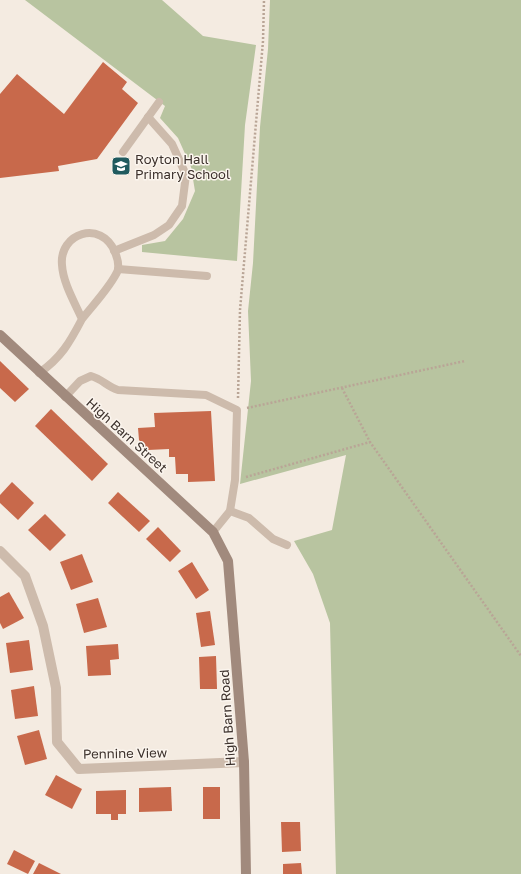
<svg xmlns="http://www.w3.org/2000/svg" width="521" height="874" font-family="'Golos Text',sans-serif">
	<rect width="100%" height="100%" fill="#f4ebe1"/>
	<g fill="#b8c4a0">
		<polygon points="25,0 162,0 203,36 256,45 245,125 237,261 142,252 142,245 165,241 183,219 195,191 191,167 178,138 160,118 165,106"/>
		<polygon points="270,0 521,0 521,874 336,874 330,623 313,574 294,541 332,530 346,455 240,484 251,381 248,311 253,263 260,127 268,49"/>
	</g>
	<g fill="#c8694b">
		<polygon points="103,62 127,82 122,89 138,103 97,159 58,166 59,171 0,178 0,94 17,74 64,114"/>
		<polygon points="0,361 29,389 15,402 0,388"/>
		<polygon points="51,409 108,464 92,481 35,426"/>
		<polygon points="211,411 215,481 188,482 188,474 176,474 175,457 169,457 169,449 148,450 139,440 138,428 155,427 154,413"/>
		<polygon points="12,482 34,503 18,520 0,503 0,495"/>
		<polygon points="118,492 150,521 139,532 108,503"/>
		<polygon points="45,514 66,535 50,551 28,530"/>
		<polygon points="158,527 181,551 170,562 146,539"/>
		<polygon points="82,554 93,582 71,590 60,562"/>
		<polygon points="192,562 209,590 196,599 178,571"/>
		<polygon points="9,592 24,618 3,629 0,623 0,597"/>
		<polygon points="98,598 107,627 84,633 76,604"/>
		<polygon points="210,611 215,645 201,647 196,613"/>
		<polygon points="29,640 33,670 10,673 6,643"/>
		<polygon points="118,644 119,659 110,660 111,675 88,676 86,646"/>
		<polygon points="216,656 217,689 200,689 199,657"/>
		<polygon points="34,686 38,716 15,719 11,690"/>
		<polygon points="39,730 47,759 25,765 17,736"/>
		<polygon points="56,775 82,789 72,809 45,795"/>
		<polygon points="171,787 172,811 139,812 139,788"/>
		<rect x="203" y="787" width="17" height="32"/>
		<polygon points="126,790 126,814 118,814 118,820 111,820 111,814 96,814 96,791"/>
		<polygon points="281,822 300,822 301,851 282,852"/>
		<polygon points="14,850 35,861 28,874 7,864"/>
		<polygon points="39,863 61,874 33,874"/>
		<polygon points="301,863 302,874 283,874 283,864"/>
	</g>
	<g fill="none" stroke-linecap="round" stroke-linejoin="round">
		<g stroke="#b9a596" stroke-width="2.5" stroke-dasharray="2 2" stroke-linecap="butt">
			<polyline points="342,388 370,442 521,656"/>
			<polyline points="238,398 240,310 263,41 264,0"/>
			<polyline points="247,408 465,361"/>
			<polyline points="246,477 370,442"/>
		</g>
		<g stroke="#cdbbac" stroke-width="8">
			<polyline points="123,152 159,102"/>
			<polyline points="114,251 154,235 169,225 182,206 186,175 172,144 148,117"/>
			<polyline points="118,269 207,276"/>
			<path d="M39 373C61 358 70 342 82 319 75 303 63 283 62 265 59 233 101 219 115 252 117 257 119 264 118 270 112 285 93 305 82 319"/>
			<path d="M65 397 80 381 91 376C102 379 108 387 118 390L206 395 237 410 235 480 230 511 213 532"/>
			<polyline points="230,511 249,518 273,539 287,545"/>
		</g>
		<polyline stroke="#cdbbac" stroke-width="10" points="0,551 25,576 43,626 56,688 57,742 79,769 244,762"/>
		<polyline stroke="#a18a7d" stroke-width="10" points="0,335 213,532 228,561 244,762 246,874"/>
	</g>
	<defs>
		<g id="school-square" transform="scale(1)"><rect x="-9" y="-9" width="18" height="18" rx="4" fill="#1f5a5e" stroke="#fbf5ee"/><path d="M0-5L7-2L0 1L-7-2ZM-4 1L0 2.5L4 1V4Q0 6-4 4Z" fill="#fff"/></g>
	</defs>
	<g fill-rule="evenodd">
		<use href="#school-square" x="121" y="166"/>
	</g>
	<g text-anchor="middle" stroke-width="3" stroke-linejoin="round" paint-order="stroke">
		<g font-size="13" fill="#3b302b" stroke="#fbf5ee" text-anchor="start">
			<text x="135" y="164">Royton Hall<tspan x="135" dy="15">Primary School</tspan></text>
		</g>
		<g font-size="13" fill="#3b302b" stroke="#fbf5ee">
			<text transform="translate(127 435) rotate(42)" y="5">High Barn Street</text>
			<text transform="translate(227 718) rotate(-94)" y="5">High Barn Road</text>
			<text transform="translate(125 753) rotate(-1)" y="5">Pennine View</text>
		</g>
	</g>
</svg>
